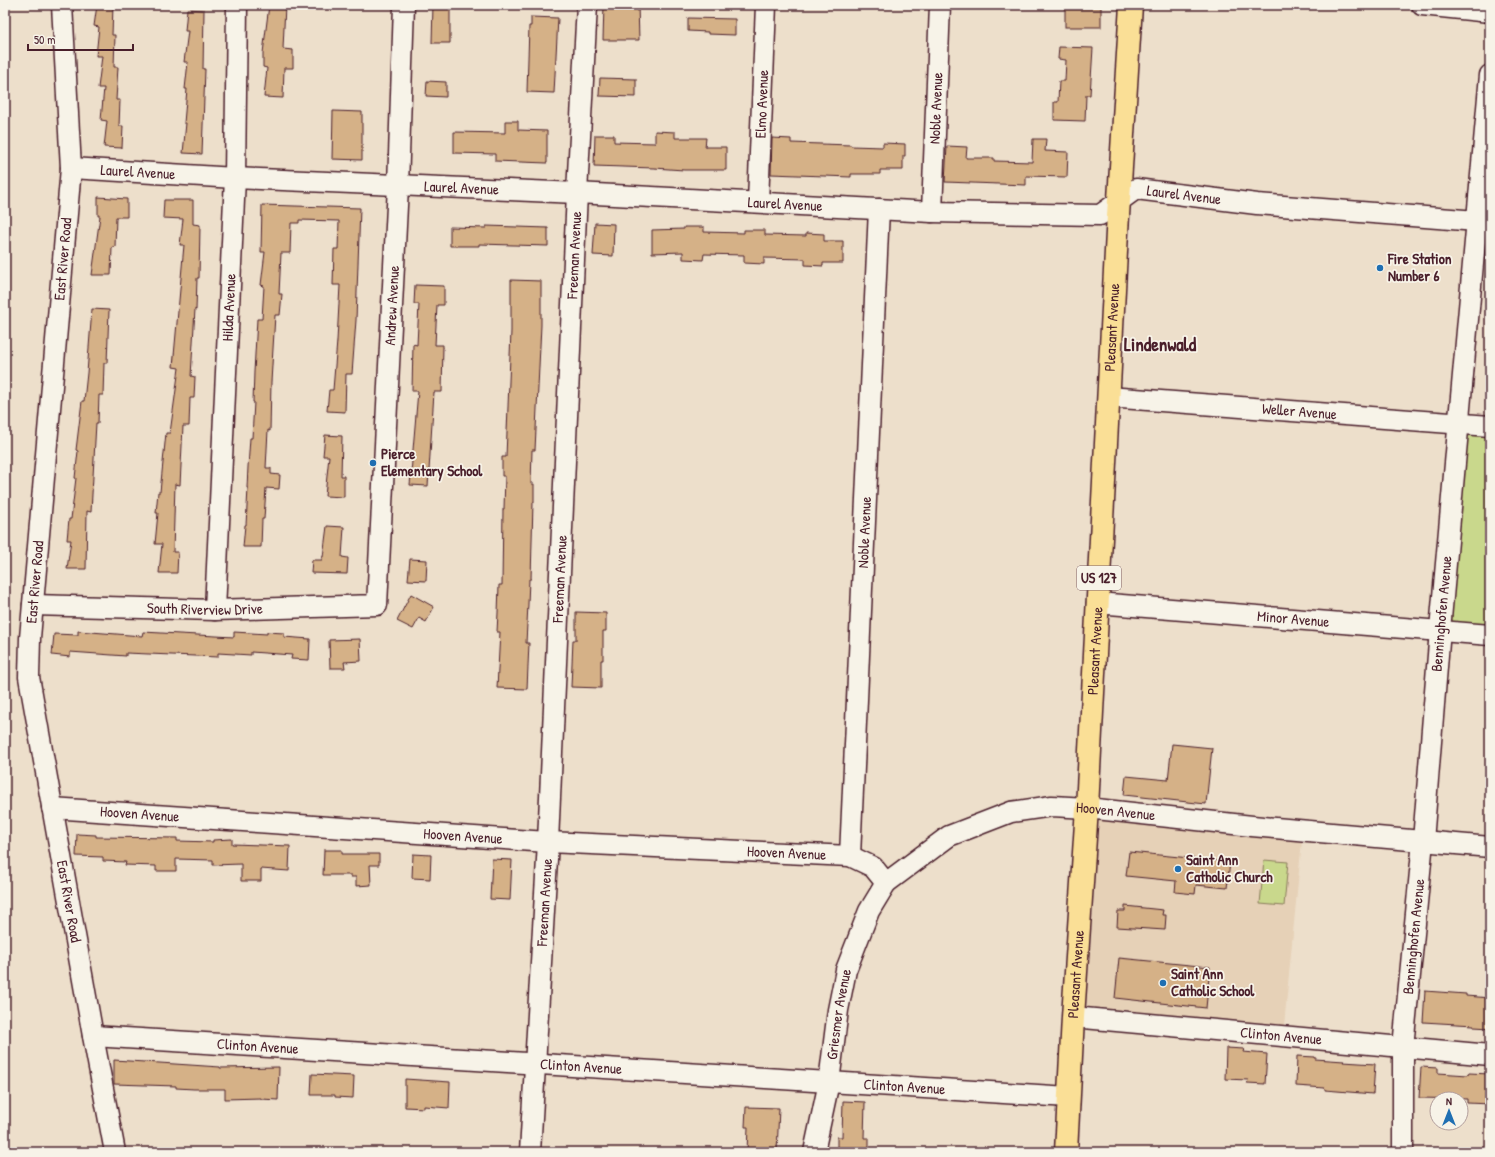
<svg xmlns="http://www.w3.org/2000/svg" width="1495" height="1157" font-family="'Patrick Hand',sans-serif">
	<rect width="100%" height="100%" fill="#eddfcb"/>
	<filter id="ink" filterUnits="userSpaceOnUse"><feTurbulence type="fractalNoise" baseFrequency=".025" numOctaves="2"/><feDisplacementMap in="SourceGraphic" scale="8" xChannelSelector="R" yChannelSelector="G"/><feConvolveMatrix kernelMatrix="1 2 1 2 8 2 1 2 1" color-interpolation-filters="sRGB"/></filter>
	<g filter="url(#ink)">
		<polygon fill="#e6d1b7" points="1087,808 1303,830 1283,1036 1073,1017"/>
		<g fill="#c9d88c" stroke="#8a7c5c">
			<polygon points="1459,423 1490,426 1490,635 1440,630"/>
			<polygon points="1264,860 1288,862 1284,906 1260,904"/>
		</g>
		<g fill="#d5b187" stroke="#4a1f2b">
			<polygon points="97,5 113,6 112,35 115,35 114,67 118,67 116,100 120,100 119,126 123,126 122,148 104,147 107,121 101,120 104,88 98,88 102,56 96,56 99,27 94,26"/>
			<polygon points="269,5 285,5 283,49 293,50 293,68 284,68 283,98 264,97 267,68 263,67 263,53"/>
			<polygon points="433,5 450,5 450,43 432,43"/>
			<polygon points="604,5 638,5 639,40 603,40"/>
			<rect x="1065" y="7" width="36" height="20"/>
			<polygon points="187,9 204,10 203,69 205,69 202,154 183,153 186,123 184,123 187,89 185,89 188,62 184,62 188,31 185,31"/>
			<polygon points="531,17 558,18 554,93 527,92 529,26 531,26"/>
			<polygon points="688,18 735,19 735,35 708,34 708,32 688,31"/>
			<polygon points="1059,47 1093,48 1090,95 1086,95 1085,121 1054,120 1054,102 1058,102 1059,81 1065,81 1066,60 1058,59"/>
			<polygon points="600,78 636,79 636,97 599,96"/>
			<polygon points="427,81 446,82 446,97 426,96"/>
			<polygon points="333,111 362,112 362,160 332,159"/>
			<polygon points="505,121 518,121 518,130 547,131 547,163 495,161 495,154 454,153 454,132 505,133"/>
			<polygon points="655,131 675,132 675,138 706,138 705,147 726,147 726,170 684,170 654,168 594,166 595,135 614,135 614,142 655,143"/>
			<polygon points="772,138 791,139 791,143 851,145 851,146 883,147 883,143 905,144 905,156 903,156 903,170 880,170 880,174 851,174 851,177 771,174"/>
			<polygon points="1033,139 1046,139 1045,151 1068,152 1067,177 1026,176 1026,185 945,182 947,146 967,147 966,158 994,158 994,161 1032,162"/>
			<polygon points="98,197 127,199 127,217 116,217 115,247 112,247 111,275 92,275 100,216 98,216"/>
			<polygon points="164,200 193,200 193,224 200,225 199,278 197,278 196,310 195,309 191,376 195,377 194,398 190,398 189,426 183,426 180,485 175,484 173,552 178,552 177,573 159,573 162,544 155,544 158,513 156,513 158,492 160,492 166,433 170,433 179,368 173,367 184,245 180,245 183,219 163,218"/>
			<polygon points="262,205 360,208 356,320 352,374 346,374 345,412 327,411 329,390 333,390 337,341 340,285 333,285 334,249 338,249 339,221 299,220 299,223 291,223 290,253 281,253 279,294 282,294 280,315 275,315 271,382 270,431 268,430 266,468 271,468 271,474 280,475 279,489 266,488 264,519 262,519 261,547 243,547 245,525 246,525 248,488 247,488 248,467 250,438 252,438 254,402 253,402 254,372 257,319 262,319 264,286 261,285 265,252 261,252"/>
			<polygon points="595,223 614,224 613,256 593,255"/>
			<polygon points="486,226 548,228 548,246 479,244 479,246 450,246 450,227 486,228"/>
			<polygon points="684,227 704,227 704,232 744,233 744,230 765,230 765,235 806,236 806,233 824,234 824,241 843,241 843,263 823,263 823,266 805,265 805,259 764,258 764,264 744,263 744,255 704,254 703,260 683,259 683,252 652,253 652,230 684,229"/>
			<polygon points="511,280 541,281 541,325 535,450 532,450 531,484 534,484 534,502 533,502 531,579 529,579 528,604 526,643 529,643 527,689 497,688 500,632 497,632 498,613 499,585 502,585 503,509 504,509 505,476 502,476 502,457 506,457 511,331"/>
			<polygon points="415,285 444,286 444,305 437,305 435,345 443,345 442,392 434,392 428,486 410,485 418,391 412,391 413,344 417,345 419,304 414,304"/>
			<polygon points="92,309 109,310 107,363 104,363 103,395 99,395 98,423 96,423 91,512 87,511 86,569 67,569 71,540 67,540 69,519 71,519 76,478 75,478 78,451 76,450 82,401 84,401 87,373"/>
			<polygon points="325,435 342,436 341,476 344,476 344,497 325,496 329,456 323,456"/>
			<polygon points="327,526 344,527 342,557 348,558 347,574 311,573 312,560 322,560 322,557 323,557"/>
			<polygon points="410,559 427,560 426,581 408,580"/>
			<polygon points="411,594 434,607 426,622 419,618 413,629 397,621"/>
			<polygon points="576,612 606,613 606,631 603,631 603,660 601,660 601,688 571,687 573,640 576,640"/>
			<polygon points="78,631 142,636 143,632 234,637 234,632 267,634 267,632 284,633 284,637 310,639 309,660 291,659 292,655 251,652 251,655 218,653 218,657 126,653 126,656 70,652 70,657 52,655 54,634 78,635"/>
			<polygon points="360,639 361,661 344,662 345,668 330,668 329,640"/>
			<polygon points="1172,744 1212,748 1206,804 1124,795 1126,776 1168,780"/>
			<polygon points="77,834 96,835 96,837 177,838 177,841 213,842 213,840 232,839 232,844 290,846 289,871 261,869 261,881 241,881 241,864 213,865 213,860 176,859 176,871 156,871 156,866 125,865 126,862 103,861 103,857 76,856"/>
			<polygon points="324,850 342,850 342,854 379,854 379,865 370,865 371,885 356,886 356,877 351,877 351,875 323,875"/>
			<polygon points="1129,852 1230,862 1227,888 1196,885 1195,894 1175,892 1176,881 1126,876"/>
			<polygon points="413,854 431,855 430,879 412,878"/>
			<polygon points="492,859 512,860 510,900 490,899"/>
			<polygon points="1125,906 1163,910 1162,915 1166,915 1165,930 1117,927 1118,911 1125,911"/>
			<polygon points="1119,958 1210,967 1206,1008 1115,998"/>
			<polygon points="1425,991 1466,994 1466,996 1490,998 1490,1028 1474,1027 1474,1025 1423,1022"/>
			<polygon points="1226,1048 1244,1049 1243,1052 1267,1054 1265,1084 1247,1083 1248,1080 1225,1079"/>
			<polygon points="1297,1056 1315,1057 1315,1059 1344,1061 1343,1062 1375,1064 1373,1094 1325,1090 1325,1088 1296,1086"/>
			<polygon points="114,1060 220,1067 220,1068 279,1067 278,1100 261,1099 261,1098 225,1099 225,1089 194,1089 176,1088 176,1086 114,1084"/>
			<polygon points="1421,1067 1438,1068 1438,1073 1468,1075 1469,1073 1490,1074 1490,1104 1467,1103 1467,1099 1419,1098"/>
			<polygon points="312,1074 354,1076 353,1098 335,1097 335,1095 311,1095"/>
			<polygon points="405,1079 450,1082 449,1108 424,1106 424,1108 405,1107"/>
			<polygon points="843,1101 865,1102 864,1138 869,1138 869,1151 837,1150 837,1137 842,1137"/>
			<polygon points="746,1107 779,1108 777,1152 747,1152 748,1127 745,1127"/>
		</g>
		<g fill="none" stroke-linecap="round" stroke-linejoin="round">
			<g stroke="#4a1f2b" stroke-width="23">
				<g id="minor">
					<path id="s1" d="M62 5 71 168 30 638 29 677 93 1036 115 1152"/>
					<polyline points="1422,5 1490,12"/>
					<path id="s2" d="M71 168 235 178 577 193 932 212 1100 215 1136 189 1257 204 1490 222"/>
					<path id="s3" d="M758 202 766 5"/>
					<path id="s4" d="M932 212 940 5"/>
					<path id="s5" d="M1108 397 1490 426"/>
					<path id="s6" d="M1097 603 1490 635"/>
					<path id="s7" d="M33 605 215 610 377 605 398 186 404 5"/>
					<path id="s8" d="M215 610 235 178 237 5"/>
					<path id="s9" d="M52 808 548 842 850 856 873 867 886 883 949 836 1011 812 1052 806 1087 808 1252 826 1490 847"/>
					<path id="s10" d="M850 856 879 209"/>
					<path id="s11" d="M1073 1017 1490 1055"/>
					<path id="s12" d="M93 1036 1069 1097"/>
					<path id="s13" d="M530 1152 548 842 577 193 587 5"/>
					<path id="s14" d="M814 1152 829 1082 838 1010 846 970 869 911 886 883"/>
					<path id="s15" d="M1403 1152V1047L1423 841 1440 630 1490 75"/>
				</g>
			</g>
			<g stroke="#4a1f2b" stroke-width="25">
				<g id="major">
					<path id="s16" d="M1066 1152 1073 1017 1087 808 1117 232 1131 5"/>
				</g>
			</g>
			<use href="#minor" stroke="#f7f3e8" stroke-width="20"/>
			<use href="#major" stroke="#fadf96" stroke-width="22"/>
		</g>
	</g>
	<g fill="#1f6fb2" stroke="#f7f3e8" stroke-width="1.5">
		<circle cx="1380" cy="268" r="4"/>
		<circle cx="373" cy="463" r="4"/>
		<circle cx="1178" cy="869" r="4"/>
		<circle cx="1163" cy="983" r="4"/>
	</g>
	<g text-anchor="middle" stroke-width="3.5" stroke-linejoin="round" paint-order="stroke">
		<rect fill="#f7f3e8" stroke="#7e5f64" stroke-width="1" x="1077" y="566" width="44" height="24" rx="3"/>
		<g font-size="14" font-weight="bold" fill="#4a1f2b">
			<text x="1099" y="583">US 127</text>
		</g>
		<g font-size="15" fill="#4a1f2b" stroke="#f7f3e8">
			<text dy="5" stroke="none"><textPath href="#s3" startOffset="98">Elmo Avenue</textPath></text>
			<text dy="5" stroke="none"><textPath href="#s4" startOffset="104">Noble Avenue</textPath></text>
			<text dy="5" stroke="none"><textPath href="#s2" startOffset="67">Laurel Avenue</textPath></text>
			<text dy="5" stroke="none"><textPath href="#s2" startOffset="391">Laurel Avenue</textPath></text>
			<text dy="5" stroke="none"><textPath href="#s2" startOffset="1123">Laurel Avenue</textPath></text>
			<text dy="5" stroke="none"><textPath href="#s2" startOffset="715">Laurel Avenue</textPath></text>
			<text dy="5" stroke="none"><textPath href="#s13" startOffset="898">Freeman Avenue</textPath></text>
			<text transform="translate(63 259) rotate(-85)" y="5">East River Road</text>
			<text dy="5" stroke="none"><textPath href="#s7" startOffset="644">Andrew Avenue</textPath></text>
			<text dy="5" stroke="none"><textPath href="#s8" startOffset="303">Hilda Avenue</textPath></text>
			<text dy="5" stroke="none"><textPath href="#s16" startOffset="826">Pleasant Avenue</textPath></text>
			<text dy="5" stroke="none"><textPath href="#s5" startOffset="192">Weller Avenue</textPath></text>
			<text dy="5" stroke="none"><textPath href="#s10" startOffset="324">Noble Avenue</textPath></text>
			<text dy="5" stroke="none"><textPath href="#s13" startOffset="574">Freeman Avenue</textPath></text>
			<text transform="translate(35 582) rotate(-85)" y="5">East River Road</text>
			<text dy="5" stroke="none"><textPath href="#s7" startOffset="172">South Riverview Drive</textPath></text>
			<text dy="5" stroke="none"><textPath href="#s15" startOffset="540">Benninghofen Avenue</textPath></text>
			<text dy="5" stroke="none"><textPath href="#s6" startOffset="197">Minor Avenue</textPath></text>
			<text dy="5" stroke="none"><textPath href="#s16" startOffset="502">Pleasant Avenue</textPath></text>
			<text dy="5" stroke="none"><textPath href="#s9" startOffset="1096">Hooven Avenue</textPath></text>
			<text dy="5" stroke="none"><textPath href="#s9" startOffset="88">Hooven Avenue</textPath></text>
			<text dy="5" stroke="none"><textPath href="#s9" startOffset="412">Hooven Avenue</textPath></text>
			<text dy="5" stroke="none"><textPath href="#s9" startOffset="736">Hooven Avenue</textPath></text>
			<text dy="5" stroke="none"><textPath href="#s1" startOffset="902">East River Road</textPath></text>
			<text dy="5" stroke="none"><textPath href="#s13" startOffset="250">Freeman Avenue</textPath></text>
			<text dy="5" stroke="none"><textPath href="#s15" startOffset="216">Benninghofen Avenue</textPath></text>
			<text dy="5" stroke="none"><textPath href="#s16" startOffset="178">Pleasant Avenue</textPath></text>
			<text dy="5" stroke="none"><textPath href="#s14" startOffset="140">Griesmer Avenue</textPath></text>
			<text dy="5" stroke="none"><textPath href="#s11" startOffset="209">Clinton Avenue</textPath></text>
			<text dy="5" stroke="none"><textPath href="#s12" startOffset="165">Clinton Avenue</textPath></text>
			<text dy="5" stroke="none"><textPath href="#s12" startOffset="489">Clinton Avenue</textPath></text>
			<text dy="5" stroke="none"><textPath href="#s12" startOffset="813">Clinton Avenue</textPath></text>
		</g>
		<g font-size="15" font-weight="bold" fill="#4a1f2b" stroke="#f7f3e8" text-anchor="start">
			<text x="1388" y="264">Fire Station<tspan x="1388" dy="17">Number 6</tspan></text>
			<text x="381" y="459">Pierce<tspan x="381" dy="17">Elementary School</tspan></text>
			<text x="1186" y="865">Saint Ann<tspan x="1186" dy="17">Catholic Church</tspan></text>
			<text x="1171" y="979">Saint Ann<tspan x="1171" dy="17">Catholic School</tspan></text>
		</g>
		<g font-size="19" font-weight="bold" fill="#4a1f2b" stroke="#f7f3e8">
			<text x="1160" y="351">Lindenwald</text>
		</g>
	</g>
	<rect width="1495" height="1157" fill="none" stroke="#f7f3e8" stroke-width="20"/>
	<rect x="10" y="10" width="1475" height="1137" fill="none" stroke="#4a1f2b" stroke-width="1.5" filter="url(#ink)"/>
	<g transform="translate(1449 1111)"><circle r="19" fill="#f7f3e8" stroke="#b29e9c"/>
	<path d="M0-3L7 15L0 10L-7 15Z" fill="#1f6fb2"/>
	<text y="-6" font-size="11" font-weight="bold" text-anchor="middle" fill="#4a1f2b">N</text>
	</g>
	<path d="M28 44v6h105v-6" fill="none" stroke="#4a1f2b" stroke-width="2"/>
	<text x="34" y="44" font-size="12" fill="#4a1f2b" stroke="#f7f3e8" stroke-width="3" paint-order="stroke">50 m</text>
</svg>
